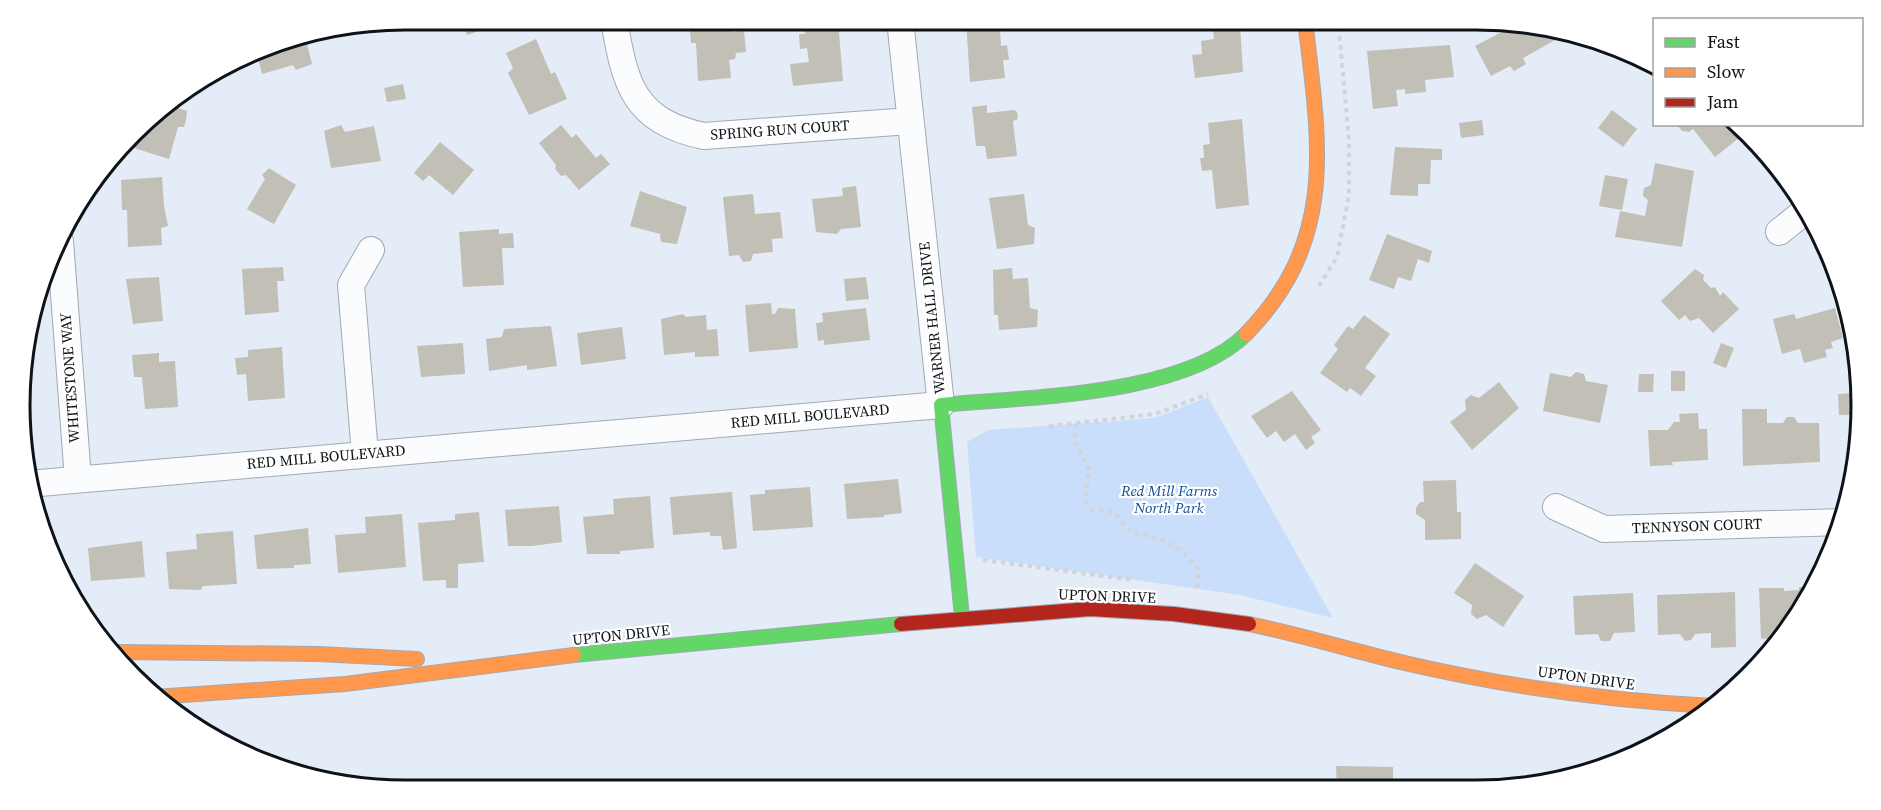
<svg xmlns="http://www.w3.org/2000/svg" width="1881" height="810" font-family="'Source Serif 4',serif">
	<rect width="100%" height="100%" fill="#e4ecf7"/>
	<polygon fill="#c9defa" points="1208,397 1333,618 1240,595 976,557 967,442 988,430 1155,418"/>
	<g fill="#c2bfb6">
		<polygon points="460,20 502,20 503,23 467,35"/>
		<polygon points="689,20 730,20 731,32 744,31 746,52 736,53 735,59 729,60 731,78 698,81 696,43 691,43"/>
		<polygon points="803,20 838,20 843,81 793,86 790,64 809,62 807,48 800,49 799,34 805,34"/>
		<polygon points="966,20 1016,20 1016,27 1000,29 1001,46 1007,45 1009,60 1003,60 1005,78 970,82"/>
		<polygon points="1240,25 1243,72 1195,78 1192,55 1202,54 1201,41 1214,39 1213,28"/>
		<polygon points="1513,26 1566,34 1523,58 1526,64 1514,71 1510,66 1491,76 1475,46"/>
		<polygon points="305,36 312,64 296,70 293,65 262,74 257,54 281,40"/>
		<polygon points="536,39 551,74 555,72 567,99 529,115 508,73 513,68 506,53"/>
		<polygon points="1450,45 1454,77 1425,80 1426,92 1405,94 1405,89 1396,90 1398,106 1373,109 1367,51"/>
		<polygon points="403,84 406,99 387,102 384,88"/>
		<polygon points="177,100 175,107 187,111 186,120 184,127 178,127 169,159 134,148 141,128 151,115"/>
		<polygon points="987,105 987,113 1014,110 1017,112 1018,119 1013,121 1017,156 987,159 985,146 976,146 972,107"/>
		<polygon points="1612,110 1637,129 1623,147 1598,128"/>
		<polygon points="1242,119 1249,205 1216,209 1212,170 1202,171 1200,158 1204,158 1203,145 1210,144 1208,123"/>
		<polygon points="1482,120 1484,135 1461,138 1459,123"/>
		<polygon points="1676,124 1695,124 1695,127 1699,124 1737,124 1744,134 1715,157 1693,129 1689,132 1682,131"/>
		<polygon points="341,125 345,132 374,126 381,161 331,168 324,131"/>
		<polygon points="561,125 572,138 576,134 596,158 601,154 610,164 579,190 566,175 561,176 555,169 556,165 539,143"/>
		<polygon points="440,142 474,170 453,195 429,175 423,181 414,173"/>
		<polygon points="1395,147 1442,149 1442,160 1431,160 1430,184 1418,184 1418,196 1390,195"/>
		<polygon points="1655,163 1694,171 1682,247 1615,237 1620,211 1645,216 1648,200 1643,196 1644,188 1651,185"/>
		<polygon points="269,168 296,185 274,224 247,209 265,179 262,175"/>
		<polygon points="1605,175 1628,179 1622,210 1599,206"/>
		<polygon points="162,177 164,206 168,226 161,228 162,245 128,247 127,210 122,210 121,180"/>
		<polygon points="856,186 861,227 841,229 837,234 816,232 812,199 843,196 842,188"/>
		<polygon points="640,191 687,207 677,244 661,242 660,234 630,226"/>
		<polygon points="753,194 755,214 780,212 783,238 772,239 773,252 753,254 751,261 743,262 739,255 729,256 723,197"/>
		<polygon points="1024,194 1028,225 1035,228 1034,244 997,249 989,198"/>
		<polygon points="499,229 499,234 513,233 514,248 502,248 504,285 463,287 459,232"/>
		<polygon points="1387,234 1432,251 1429,263 1418,259 1411,281 1398,277 1394,289 1369,280"/>
		<polygon points="283,267 284,281 277,281 279,312 245,315 242,269"/>
		<polygon points="1012,268 1013,279 1028,278 1030,308 1038,310 1037,327 999,330 998,315 994,315 993,270"/>
		<polygon points="1695,269 1704,275 1703,280 1711,288 1715,287 1720,296 1723,292 1739,309 1713,333 1699,318 1690,321 1685,315 1679,320 1661,301"/>
		<polygon points="159,277 163,321 133,324 126,279"/>
		<polygon points="866,277 869,299 846,301 844,279"/>
		<polygon points="771,303 772,314 775,314 778,308 795,309 798,348 749,352 745,305"/>
		<polygon points="866,308 870,340 824,345 824,340 818,341 816,323 823,322 822,313"/>
		<polygon points="1835,308 1843,338 1831,342 1833,348 1825,350 1827,357 1804,363 1800,349 1782,354 1773,319 1794,314 1796,319"/>
		<polygon points="683,314 686,317 706,315 707,330 717,329 719,356 695,357 695,352 664,355 661,319"/>
		<polygon points="1364,315 1390,334 1365,368 1376,376 1361,396 1350,388 1347,392 1320,373 1338,349 1334,345 1348,326 1353,329"/>
		<polygon points="551,326 557,366 527,370 527,365 489,371 486,339 502,337 504,329"/>
		<polygon points="622,327 626,359 581,365 577,333"/>
		<polygon points="463,343 465,374 421,377 417,346"/>
		<polygon points="1721,343 1734,348 1726,368 1713,363"/>
		<polygon points="282,347 285,398 248,401 246,374 237,375 235,358 248,357 248,350"/>
		<polygon points="159,353 159,362 175,361 178,407 145,409 142,377 134,377 132,355"/>
		<rect x="1671" y="371" width="14" height="20"/>
		<polygon points="1576,372 1584,374 1586,381 1608,385 1600,423 1543,411 1550,373 1571,377"/>
		<polygon points="1639,374 1654,374 1653,392 1638,392"/>
		<polygon points="1499,382 1519,408 1472,450 1450,422 1466,410 1465,400 1471,395 1479,398"/>
		<polygon points="1292,391 1321,430 1311,437 1315,443 1306,450 1295,434 1284,442 1276,431 1267,438 1251,416"/>
		<polygon points="1853,393 1853,415 1839,415 1838,394"/>
		<polygon points="1742,409 1767,409 1767,423 1783,423 1787,417 1794,417 1798,423 1819,423 1820,462 1743,466"/>
		<polygon points="1698,413 1699,429 1707,429 1708,460 1672,462 1673,465 1650,466 1648,430 1668,430 1674,422 1680,422 1679,414"/>
		<polygon points="898,479 902,513 884,515 884,517 847,519 844,484"/>
		<polygon points="1456,480 1457,512 1461,512 1461,539 1425,540 1425,520 1416,514 1416,508 1420,502 1424,502 1423,481"/>
		<polygon points="810,487 813,527 753,531 750,495 765,494 765,490"/>
		<polygon points="732,492 737,548 723,550 721,536 710,536 710,532 673,535 670,497"/>
		<polygon points="650,496 654,548 620,551 620,554 587,554 583,517 614,514 613,499"/>
		<polygon points="559,506 562,542 532,546 508,546 505,510"/>
		<polygon points="479,512 484,562 458,564 458,588 446,588 446,580 423,581 418,523 455,520 455,514"/>
		<polygon points="402,514 406,567 338,573 335,535 366,533 365,517"/>
		<polygon points="308,528 311,564 294,565 294,568 257,569 254,535"/>
		<polygon points="233,531 237,584 203,586 201,590 169,589 166,552 197,549 196,534"/>
		<polygon points="142,541 145,577 91,581 88,548"/>
		<polygon points="53,549 60,549 62,572 62,573"/>
		<polygon points="1475,563 1524,596 1503,627 1486,615 1477,619 1471,614 1472,605 1454,593"/>
		<polygon points="1799,587 1812,587 1796,619 1780,638 1761,639 1759,588 1784,588 1784,591 1799,590"/>
		<polygon points="1735,592 1736,647 1711,648 1711,633 1695,634 1691,640 1685,641 1680,634 1658,635 1657,595"/>
		<polygon points="1633,593 1635,632 1614,633 1610,641 1601,641 1598,634 1575,635 1573,596"/>
		<polygon points="1336,766 1393,767 1393,788 1337,788"/>
	</g>
	<g fill="none" stroke-linecap="round" stroke-linejoin="round">
		<g stroke="#a3a9b1" stroke-width="28">
			<g id="street">
				<path d="M614 20C625 84 633 121 704 136L910 121"/>
				<polyline points="1779,232 1804,212"/>
				<polyline points="60,241 78,479"/>
				<polyline points="365,454 351,285 371,250"/>
				<polyline points="28,484 941,405 900,20"/>
				<polyline points="1556,507 1604,529 1842,522"/>
			</g>
		</g>
		<g stroke="#a3a9b1" stroke-width="16">
			<g id="fast">
				<path d="M962 617 941 405C1025 397 1185 396 1246 334"/>
				<polyline points="574,655 901,624"/>
			</g>
		</g>
		<g stroke="#a3a9b1" stroke-width="16">
			<g id="slow">
				<path d="M1246 334C1339 239 1319 141 1305 20"/>
				<path d="M1249 624C1303 635 1356 652 1409 664 1509 687 1610 701 1713 706"/>
				<polyline points="116,652 318,654 417,659"/>
				<polyline points="154,697 345,684 574,655"/>
			</g>
		</g>
		<g stroke="#a3a9b1" stroke-width="16">
			<polyline id="jam" points="901,624 1090,609 1174,614 1249,624"/>
		</g>
		<g stroke="#d1d4d8" stroke-width="4" stroke-dasharray="4.5 4.5" stroke-linecap="butt">
			<polyline points="1319,286 1337,257 1349,195 1349,140 1338,20"/>
			<path d="M1077 424 1074 439 1089 469 1085 500 1093 510 1114 512 1132 533C1161 537 1181 545 1199 570L1197 589"/>
			<polyline points="1049,426 1155,414 1208,394"/>
			<polyline points="983,560 1133,580"/>
		</g>
		<use href="#street" stroke="#fbfcfe" stroke-width="26"/>
		<use href="#fast" stroke="#63d668" stroke-width="14"/>
		<use href="#slow" stroke="#ff974d" stroke-width="14"/>
		<use href="#jam" stroke="#b3261e" stroke-width="14"/>
	</g>
	<g text-anchor="middle" stroke-width="4.5" stroke-linejoin="round" paint-order="stroke">
		<g font-size="15" fill="#0e1319" stroke="#fff">
			<text transform="translate(780 130) rotate(-4)" y="5">SPRING RUN COURT</text>
			<text transform="translate(932 318) rotate(-96)" y="5">WARNER HALL DRIVE</text>
			<text transform="translate(70 378) rotate(-94)" y="5">WHITESTONE WAY</text>
			<text transform="translate(810 416) rotate(-5)" y="5">RED MILL BOULEVARD</text>
			<text transform="translate(326 457) rotate(-5)" y="5">RED MILL BOULEVARD</text>
			<text transform="translate(1697 526) rotate(-2)" y="5">TENNYSON COURT</text>
			<text transform="translate(1107 596) rotate(2)" y="5">UPTON DRIVE</text>
			<text transform="translate(621 635) rotate(-6)" y="5">UPTON DRIVE</text>
			<text transform="translate(1586 678) rotate(8)" y="5">UPTON DRIVE</text>
		</g>
		<g font-size="15" font-style="italic" fill="#104e95" stroke="#fff">
			<text x="1169" y="496">Red Mill Farms<tspan x="1169" dy="17">North Park</tspan></text>
		</g>
	</g>
	<path d="M0 0H1881V810H0ZM405 30H1476A375 375 0 0 1 1851 405V405A375 375 0 0 1 1476 780H405A375 375 0 0 1 30 405V405A375 375 0 0 1 405 30Z" fill="#fff" fill-rule="evenodd"/>
	<path fill="none" stroke="#0e1319" stroke-width="3" d="M405 30H1476A375 375 0 0 1 1851 405V405A375 375 0 0 1 1476 780H405A375 375 0 0 1 30 405V405A375 375 0 0 1 405 30Z"/>
	<rect x="1653" y="18" width="210" height="108" fill="#ffffff" stroke="#9fa1a3" stroke-width="1.5"/>
	<rect x="1665" y="38" width="30" height="9" fill="#63d668" stroke="#9fa1a3" stroke-width="1.5"/>
	<text x="1707" y="48" font-size="18" fill="#0e1319">Fast</text>
	<rect x="1665" y="68" width="30" height="9" fill="#ff974d" stroke="#9fa1a3" stroke-width="1.5"/>
	<text x="1707" y="78" font-size="18" fill="#0e1319">Slow</text>
	<rect x="1665" y="98" width="30" height="9" fill="#b3261e" stroke="#9fa1a3" stroke-width="1.5"/>
	<text x="1707" y="108" font-size="18" fill="#0e1319">Jam</text>
</svg>
